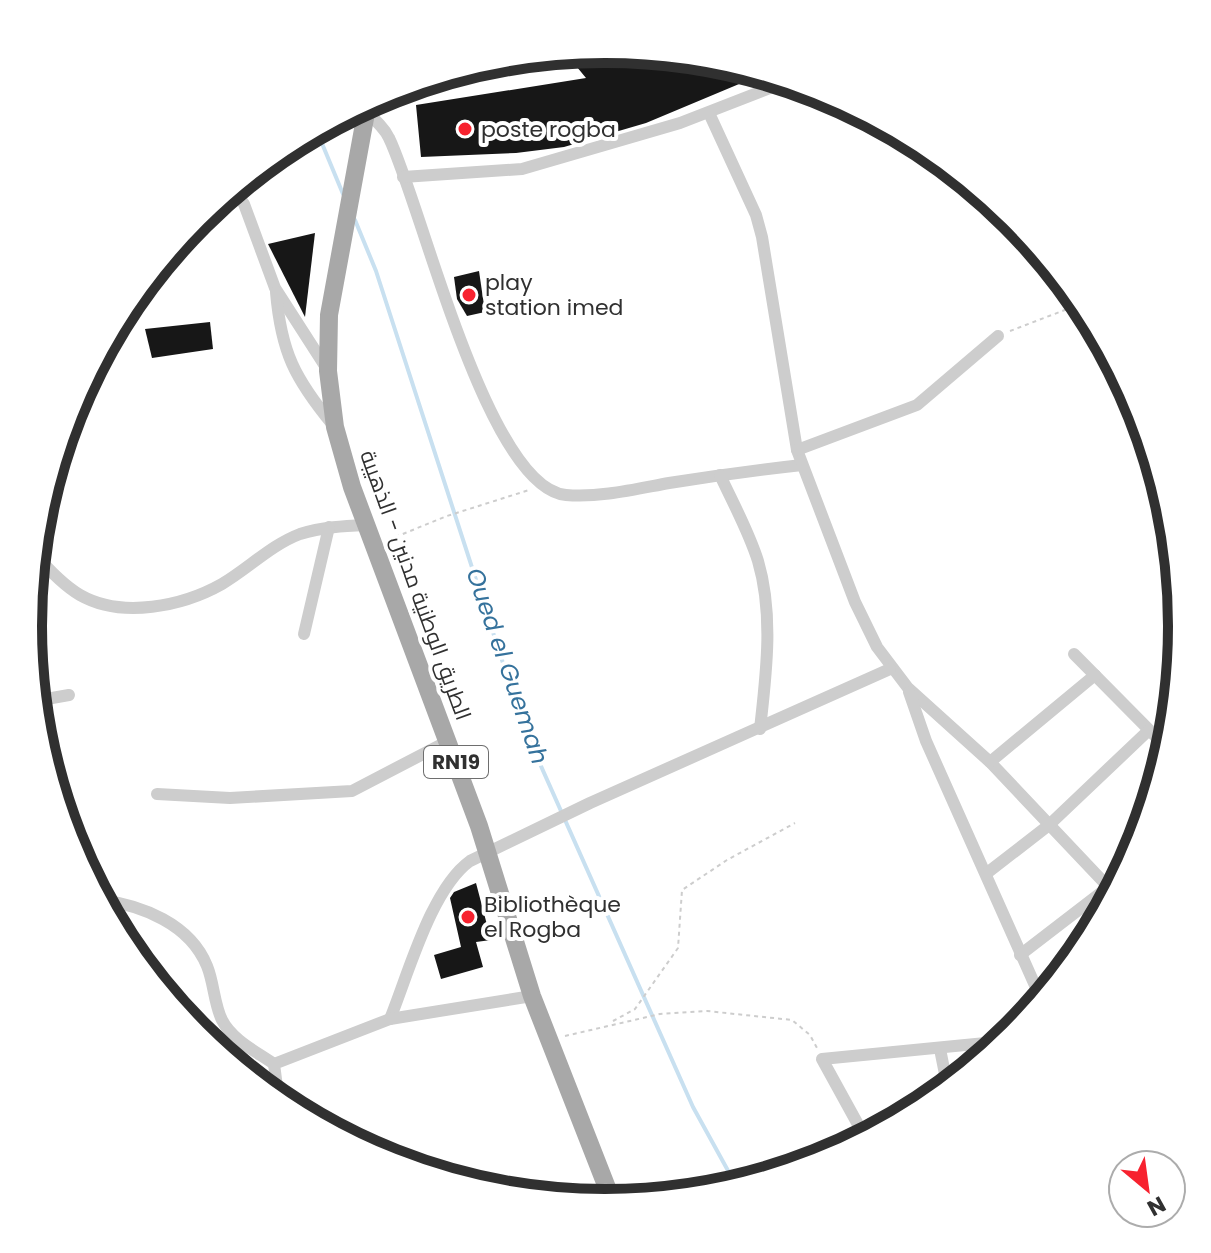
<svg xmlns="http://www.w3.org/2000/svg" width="1211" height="1253" font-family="Poppins,Cairo,sans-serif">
	<rect width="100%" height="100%" fill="#fff"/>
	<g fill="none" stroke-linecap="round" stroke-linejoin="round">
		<g stroke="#c8e0f0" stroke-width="4">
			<polyline points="316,129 343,194"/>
			<polyline points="355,220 376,271 524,728 693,1107 737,1187"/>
		</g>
	</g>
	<g fill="#171717">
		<polygon points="606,49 632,52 637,65 652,54 719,60 763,74 646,123 564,147 516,153 421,157 416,105 586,78 572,61 572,52"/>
		<polygon points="315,233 305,317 268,244"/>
		<polygon points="479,271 485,312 467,316 457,299 454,277"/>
		<polygon points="210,322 213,349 152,358 145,329"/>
		<polygon points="476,883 491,940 476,942 483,967 441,979 434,955 461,947 450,898 454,892"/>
	</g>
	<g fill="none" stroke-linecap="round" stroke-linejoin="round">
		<g stroke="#cdcdcd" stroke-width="2" stroke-dasharray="4 4" stroke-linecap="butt">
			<polyline points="1010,331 1083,303"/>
			<polyline points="388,540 447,516 529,490"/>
			<polyline points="613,1021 635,1009 678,948 682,890 727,860 795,823"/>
			<polyline points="565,1036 660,1014 707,1011 792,1020 810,1035 817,1048"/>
		</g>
		<g stroke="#cdcdcd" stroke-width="12">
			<path d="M365 111C374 119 384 127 389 138 421 203 487 488 566 495 599 498 636 489 669 483 713 476 757 470 802 465"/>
			<polyline points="709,113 756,215 762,237 797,450 855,602 877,647 908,688 990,762 1114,893"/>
			<polyline points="403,177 522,169 680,123 788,81"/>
			<polyline points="233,189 244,204 275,288 327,369"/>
			<polyline points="198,218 239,196"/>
			<path d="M276 292C281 352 295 379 333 425"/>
			<polyline points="797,450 917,405 998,336"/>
			<path d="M720 475C733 503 749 532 758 561 774 615 766 675 760 729"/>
			<path d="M35 554C48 569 63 585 80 595 122 619 183 606 222 584 249 568 271 545 300 534 322 527 345 526 367 525"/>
			<polyline points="304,634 329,527"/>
			<polyline points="1074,654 1169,750"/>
			<polyline points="909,692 926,741 1042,1001"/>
			<polyline points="35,701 69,695"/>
			<polyline points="990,762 1095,675"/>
			<polyline points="157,794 230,798 352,791 448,741"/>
			<polyline points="987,873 1049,825 1149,730"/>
			<path d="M100 900C142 905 190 924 207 966 214 983 214 1004 222 1020 232 1040 257 1052 274 1064"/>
			<polyline points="1020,955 1124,875"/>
			<path d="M390 1019C408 975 431 889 470 861L590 803 890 669"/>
			<polyline points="940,1049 948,1089"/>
			<polyline points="279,1102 274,1064 390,1019 532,996"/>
			<polyline points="859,1127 881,1131"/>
			<polyline points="866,1139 822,1059 1006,1041"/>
		</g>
		<polyline stroke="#a8a8a8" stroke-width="18" points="368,102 329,315 328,371 335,427 352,487 479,826 532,996 613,1203"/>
	</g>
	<g fill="#f7222f" stroke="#fff" stroke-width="3">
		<circle cx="465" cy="129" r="8"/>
		<circle cx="469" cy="295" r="8"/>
		<circle cx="468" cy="917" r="8"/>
	</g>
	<g text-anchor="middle" stroke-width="8" stroke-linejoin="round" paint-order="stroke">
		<rect fill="#fff" stroke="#6e6e6e" stroke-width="2" x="424" y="746" width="64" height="32" rx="6"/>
		<g font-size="20" font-weight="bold" fill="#303030">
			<text x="456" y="769">RN19</text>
		</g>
		<g font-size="22" fill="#303030" stroke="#fff" text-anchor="start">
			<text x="481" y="137">poste rogba</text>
			<text x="485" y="290">play<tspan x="485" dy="25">station imed</tspan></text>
			<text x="484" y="912">Bibliothèque<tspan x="484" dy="25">el Rogba</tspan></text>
		</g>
		<g font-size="22" fill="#303030" stroke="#fff">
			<text transform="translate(416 585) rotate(70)" y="8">الطريق الوطنية مدنين - الذهيبة</text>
		</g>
		<g font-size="24" font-style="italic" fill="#35729c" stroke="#fff">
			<text transform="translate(507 666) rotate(71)" y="8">Oued el Guemah</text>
		</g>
	</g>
	<path d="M0 0H1211V1253H0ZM42 626a563 563 0 1 1 1126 0a563 563 0 1 1-1126 0Z" fill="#fff" fill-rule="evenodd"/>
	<path fill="none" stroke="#303030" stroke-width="10" d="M42 626a563 563 0 1 1 1126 0a563 563 0 1 1-1126 0Z"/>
	<g transform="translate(1147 1189) rotate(151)"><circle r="38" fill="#ffffff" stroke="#acacac" stroke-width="2"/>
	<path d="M0-6L14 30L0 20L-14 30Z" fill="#f7222f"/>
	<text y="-12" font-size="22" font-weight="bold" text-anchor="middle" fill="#303030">N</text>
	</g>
</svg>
